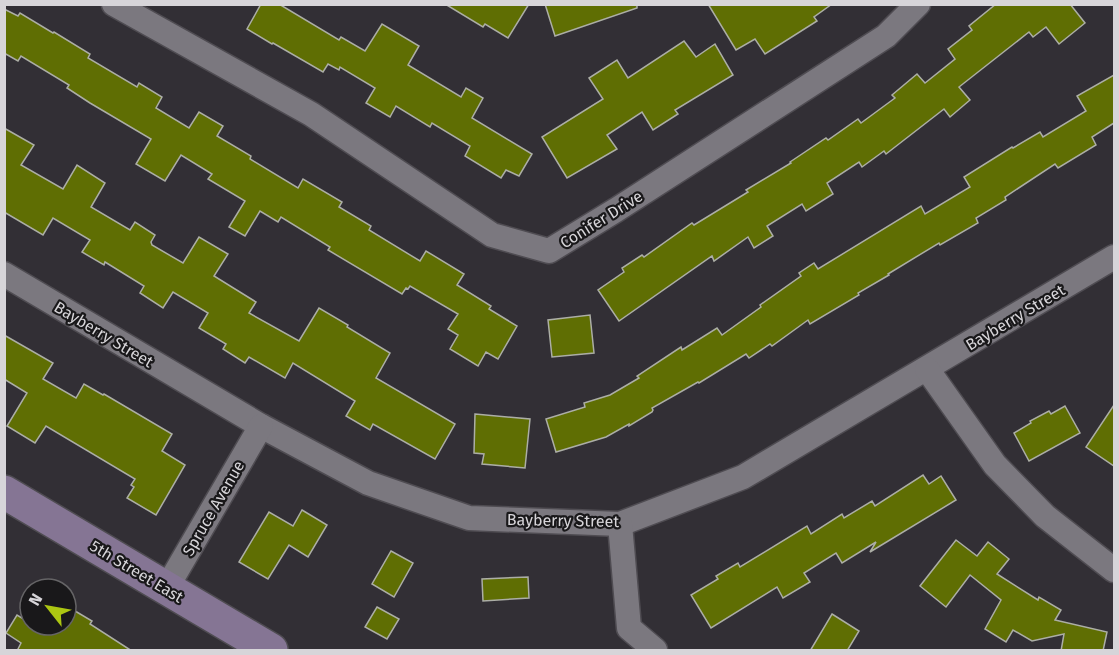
<svg xmlns="http://www.w3.org/2000/svg" width="1119" height="655" font-family="'Fira Sans',sans-serif">
	<rect width="100%" height="100%" fill="#322f35"/>
	<g fill="#5f6e03" stroke="#acaea6" stroke-width="1.5">
		<polygon points="261,4 279,4 339,40 341,37 365,51 382,24 419,46 408,65 461,97 466,88 483,98 472,118 532,154 519,176 506,170 501,178 465,156 470,146 432,123 430,127 396,106 390,117 366,103 375,88 340,67 339,70 328,64 323,72 273,43 272,44 247,29"/>
		<polygon points="445,4 529,4 508,38 485,24 483,27"/>
		<polygon points="545,4 637,4 637,8 555,36"/>
		<polygon points="708,4 832,4 814,17 817,21 765,54 755,39 736,50"/>
		<polygon points="996,4 1070,4 1085,23 1059,44 1046,27 1033,37 1029,32 959,87 970,100 950,117 944,109 886,154 884,151 862,167 859,162 827,183 833,194 806,211 802,204 767,226 773,236 754,248 748,237 714,261 712,256 619,321 598,290 624,272 622,268 642,255 644,257 692,223 694,225 748,192 746,190 791,163 790,162 826,138 828,140 858,119 861,123 895,98 892,95 917,74 925,83 955,59 948,49 972,30 969,26"/>
		<polygon points="4,9 18,16 20,13 53,33 54,32 90,54 88,58 137,87 139,83 162,97 156,108 189,128 199,112 223,126 217,136 251,156 250,159 298,188 303,179 342,202 339,207 371,226 369,230 420,261 426,251 464,274 457,285 491,306 489,309 517,326 498,359 486,352 478,366 450,349 458,335 448,329 458,314 410,286 408,289 406,288 402,294 328,250 330,247 281,217 278,222 260,211 245,236 229,227 245,201 208,179 212,174 181,155 165,181 136,164 151,139 90,103 67,88 69,85 21,56 18,61 4,53"/>
		<polygon points="684,41 696,57 715,44 733,75 675,110 678,114 653,130 642,112 607,135 617,149 567,178 542,137 603,99 589,78 617,60 628,78"/>
		<polygon points="1114,75 1114,123 1092,137 1096,145 1058,168 1055,164 1005,197 1006,200 976,218 978,223 940,245 939,243 888,274 889,275 858,293 859,295 810,324 808,320 772,346 770,344 749,358 746,354 699,383 698,382 652,408 653,410 652,412 629,426 629,424 606,437 556,452 546,419 585,407 584,403 610,395 639,378 637,376 681,347 682,350 717,328 722,335 761,307 760,305 801,276 799,273 814,263 818,269 921,206 925,214 970,187 964,177 1012,147 1013,148 1040,132 1043,137 1086,111 1077,96"/>
		<polygon points="4,128 34,145 21,165 63,189 77,165 105,183 91,207 130,230 135,222 155,235 151,242 152,245 183,263 199,237 228,254 214,276 256,302 249,313 299,341 319,308 348,325 347,327 390,353 376,378 455,424 435,459 373,424 370,430 346,416 355,401 293,363 285,378 249,357 245,363 223,349 226,344 199,328 208,313 173,292 163,308 140,293 144,286 105,262 104,265 82,252 90,240 53,218 43,235 4,212"/>
		<polygon points="590,315 594,353 552,357 548,320"/>
		<polygon points="4,335 53,363 43,379 76,398 84,384 103,395 104,394 172,434 162,451 185,465 156,515 127,498 134,487 131,485 135,479 46,426 35,443 7,426 27,393 4,379"/>
		<polygon points="1114,405 1114,466 1086,447"/>
		<polygon points="1065,406 1080,433 1029,461 1014,433 1031,423 1030,421 1049,411 1051,414"/>
		<polygon points="475,414 530,419 525,468 482,464 484,454 474,453"/>
		<polygon points="923,475 929,484 941,476 956,500 870,552 876,542 842,563 836,553 804,573 810,582 783,598 777,587 711,628 691,595 718,579 716,576 738,563 740,567 807,526 811,534 842,514 844,518 872,501 875,506"/>
		<polygon points="302,510 327,525 308,557 289,545 268,579 239,562 269,512 293,526"/>
		<polygon points="956,540 977,556 988,542 1009,559 997,574 1038,600 1039,597 1061,610 1055,620 1107,632 1103,651 1061,651 1064,634 1032,641 1013,630 1006,642 985,629 1001,600 970,575 946,607 920,586"/>
		<polygon points="391,551 413,563 394,597 372,584"/>
		<polygon points="528,577 529,598 483,601 482,579"/>
		<polygon points="377,607 399,619 387,639 365,627"/>
		<polygon points="70,608 92,621 90,624 132,651 17,651 21,643 6,633 17,615 30,623 30,625 66,625 66,615"/>
		<polygon points="832,614 859,631 847,651 810,651"/>
	</g>
	<g fill="none" stroke-linecap="round" stroke-linejoin="round">
		<g stroke="#4f4c52" stroke-width="27">
			<g id="street">
				<polyline points="114,4 311,114 492,235 549,251 616,210 886,36 918,4"/>
				<polyline points="4,274 261,426 368,483 469,518 620,524 743,477 1114,257"/>
				<polyline points="927,369 995,465 1045,516 1114,570"/>
				<polyline points="620,524 629,628 655,650"/>
				<polyline points="166,589 261,426"/>
			</g>
		</g>
		<g stroke="#4f4c52" stroke-width="36">
			<polyline id="secondary" points="4,492 271,650"/>
		</g>
		<use href="#street" stroke="#7b787f" stroke-width="24"/>
		<use href="#secondary" stroke="#857594" stroke-width="33"/>
	</g>
	<g text-anchor="middle" stroke-width="4.5" stroke-linejoin="round" paint-order="stroke">
		<g font-size="16" fill="#d7d5d9" stroke="#19181a">
			<text transform="translate(601 219) rotate(-32)" y="6">Conifer Drive</text>
			<text transform="translate(1015 317) rotate(-31)" y="6">Bayberry Street</text>
			<text transform="translate(104 334) rotate(31)" y="6">Bayberry Street</text>
			<text transform="translate(213 508) rotate(-60)" y="6">Spruce Avenue</text>
			<text transform="translate(563 520) rotate(1)" y="6">Bayberry Street</text>
			<text transform="translate(137 571) rotate(31)" y="6">5th Street East</text>
		</g>
	</g>
	<rect width="1119" height="655" fill="none" stroke="#d7d5d9" stroke-width="12"/>
	<g transform="translate(48 607) rotate(301)"><circle r="28" fill="#19181a" stroke="#656466" stroke-width="1.5"/>
	<path d="M0-4.5L10 22L0 15L-10 22Z" fill="#acc612"/>
	<text y="-9" font-size="16" font-weight="bold" text-anchor="middle" fill="#d7d5d9">N</text>
	</g>
</svg>
